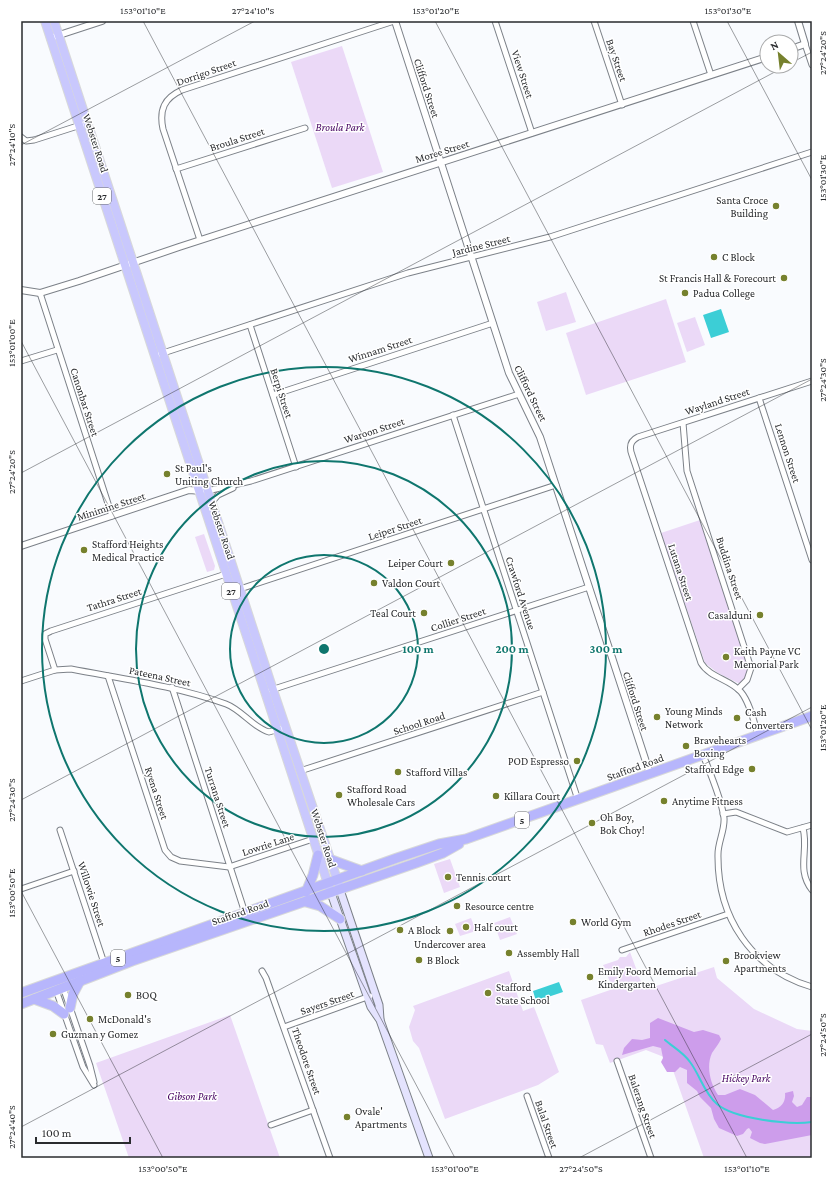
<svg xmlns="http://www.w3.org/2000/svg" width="833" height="1179" font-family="'Crimson Pro',serif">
	<rect width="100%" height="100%" fill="#f9fbfe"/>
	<g fill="#ebd9f7">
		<polygon points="342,46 383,172 332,188 291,62"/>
		<polygon points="566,292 576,322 546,331 537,302"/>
		<polygon points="666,299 686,362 586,395 566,333"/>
		<polygon points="695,317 705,345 687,352 677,323"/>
		<polygon points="700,520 748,667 747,677 740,684 718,673 705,663 661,533"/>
		<polygon points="204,534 215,566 214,570 207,572 195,537"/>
		<polygon points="450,859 460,887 444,893 434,864"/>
		<polygon points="510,917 517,934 500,940 494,923"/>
		<polygon points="471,918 476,931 460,936 455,924"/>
		<polygon points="630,952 644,990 714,967 717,978 754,1009 797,1029 812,1031 812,1158 704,1158 669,1059 646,1050 610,1063 603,1045 596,1044 581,1000 613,989 603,965 618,960 620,957 626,957"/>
		<polygon points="509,971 523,1011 534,1007 559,1072 538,1085 445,1119 419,1048 413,1041 409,1027 415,1010 413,1006"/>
		<polygon points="230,1015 280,1158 129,1158 96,1063"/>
	</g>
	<path fill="#cd9deb" d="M658 1018 694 1032 703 1030 719 1035 721 1039C719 1044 715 1048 712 1053 706 1066 710 1083 718 1095H725L740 1089 755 1095 773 1110C782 1108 786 1101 785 1093L793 1091 794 1096 792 1102 797 1107 802 1105 807 1097H811L812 1135 765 1144 760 1143 750 1138 752 1132 749 1128 747 1129 743 1134 737 1136 719 1128 714 1119 711 1108 700 1097 697 1091 687 1083V1070L680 1067 675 1072H667L661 1062 663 1058 661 1048 653 1046 622 1055 624 1048 632 1039 642 1040 650 1038V1023Z"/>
	<g fill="#3cced6">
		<polygon points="721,309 729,332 711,338 703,315"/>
		<polygon points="559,982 563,992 536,1001 533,991"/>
	</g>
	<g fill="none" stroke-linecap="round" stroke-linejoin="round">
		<path stroke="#3cced6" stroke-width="2" d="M665 1040C673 1047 684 1053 690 1062 700 1075 704 1093 717 1104 734 1119 789 1125 812 1122"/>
		<g stroke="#7c8188" stroke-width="7">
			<g id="minor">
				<polyline points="495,21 532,133"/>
				<polyline points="594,21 622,105"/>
				<polyline points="693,21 711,75"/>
				<polyline points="805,44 812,65"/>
				<polyline points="21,137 26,141 34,140 87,123"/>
				<polyline points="176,169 305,128"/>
				<path d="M200 240 163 129C159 110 164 98 182 90L394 21"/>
				<polyline points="40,293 112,516"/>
				<polyline points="250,325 296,467"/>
				<polyline points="160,354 408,273 550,237 812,152"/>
				<polyline points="21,361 57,350"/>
				<polyline points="273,395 493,323"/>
				<polyline points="759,398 812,560"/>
				<polyline points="453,415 578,800"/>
				<polyline points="683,423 687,471 751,668 747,680 738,689"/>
				<polyline points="207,491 251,481 519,394"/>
				<polyline points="211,503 218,495 233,488"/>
				<polyline points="240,589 556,485"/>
				<polyline points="55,670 45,639 45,634 51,631 226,574"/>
				<polyline points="108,676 165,850 171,857 180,861 229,867 313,839"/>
				<path d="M21 681 55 670 71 669C123 679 176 686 226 704 242 710 252 727 269 732L286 727"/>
				<polyline points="172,687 245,913"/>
				<polyline points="271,690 589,587"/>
				<path d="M758 735C754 722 750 703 741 692 730 679 710 678 701 663L632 455C629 447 630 441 638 437L812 381"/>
				<path d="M703 755C710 772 722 801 724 818 725 830 718 842 718 854 717 917 751 969 812 987"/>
				<polyline points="300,771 543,692"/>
				<polyline points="723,814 736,812 787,832 812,825"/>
				<path d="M803 828C809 851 796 869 812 890"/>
				<polyline points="60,830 104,963"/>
				<polyline points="21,889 74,871"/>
				<polyline points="622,950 728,914"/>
				<polyline points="262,971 266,978 330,1158"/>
				<polyline points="63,987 90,1066 94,1082"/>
				<polyline points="56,990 83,1067 94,1085"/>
				<polyline points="284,1027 370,996"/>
				<polyline points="617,1061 651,1158"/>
				<polyline points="527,1096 549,1158"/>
				<polyline points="271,1125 313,1110"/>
			</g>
		</g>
		<g stroke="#7c8188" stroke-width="8">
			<g id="tertiary">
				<polyline points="395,21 509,373 540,437 650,774"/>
				<polyline points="50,38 102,21"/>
				<polyline points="791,49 805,44 798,21"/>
				<polyline points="21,290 40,293 79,281 179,247 767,57"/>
				<polyline points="21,546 189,490 202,491"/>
			</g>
		</g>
		<g stroke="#7c8188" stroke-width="9">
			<g id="secondary">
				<polyline points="340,890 379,1005 380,1019"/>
				<polyline points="331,893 371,1007 380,1020 429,1158"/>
			</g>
		</g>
		<g stroke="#d8d9d9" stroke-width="10">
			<g id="primary">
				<polyline points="45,21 331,893"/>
				<polyline points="54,21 273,690 339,885"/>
			</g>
		</g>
		<g stroke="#d8d9d9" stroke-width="11">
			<g id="trunk">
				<polyline points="329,859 362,871"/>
				<polyline points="306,892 313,875 318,855"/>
				<polyline points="306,902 320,906 340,919"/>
				<polyline points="21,993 397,858 439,844 466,839 812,716"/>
				<polyline points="34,999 53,1006 64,1014"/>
				<polyline points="21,1004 132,961 416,863 443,853 459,844"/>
				<polyline points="70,1008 73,994 80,981"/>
			</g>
		</g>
		<use href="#minor" stroke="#fff" stroke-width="5"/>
		<use href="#tertiary" stroke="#fff" stroke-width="6"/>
		<use href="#secondary" stroke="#e4e3fe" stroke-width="7"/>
		<use href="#primary" stroke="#c9c8fd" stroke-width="8"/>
		<use href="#trunk" stroke="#b7b6fc" stroke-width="9"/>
	</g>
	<path fill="none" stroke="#292b2e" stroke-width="1" stroke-opacity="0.45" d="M143 21 747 1158M435 21 812 730M727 21 812 180M791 63 812 52M21 145 255 21M21 341 455 1158M21 473 786 66M21 800 812 379M21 891 163 1158M21 1127 812 707M579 1158 812 1034"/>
	<g fill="none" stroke="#0f766e" stroke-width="2">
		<circle cx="324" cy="649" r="94"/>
		<circle cx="324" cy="649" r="188"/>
		<circle cx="324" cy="649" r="282"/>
	</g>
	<g fill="#76812d" stroke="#fff" stroke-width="1.5">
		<circle cx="776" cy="206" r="4"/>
		<circle cx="714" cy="257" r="4"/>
		<circle cx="784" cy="278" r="4"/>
		<circle cx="685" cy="293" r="4"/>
		<circle cx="167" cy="474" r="4"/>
		<circle cx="84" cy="550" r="4"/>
		<circle cx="451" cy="563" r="4"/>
		<circle cx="374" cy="583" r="4"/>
		<circle cx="424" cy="613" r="4"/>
		<circle cx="760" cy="615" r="4"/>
		<circle cx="726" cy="657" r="4"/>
		<circle cx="657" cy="717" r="4"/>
		<circle cx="737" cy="718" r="4"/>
		<circle cx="686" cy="746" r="4"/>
		<circle cx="577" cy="761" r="4"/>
		<circle cx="752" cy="769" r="4"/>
		<circle cx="398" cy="772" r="4"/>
		<circle cx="339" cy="795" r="4"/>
		<circle cx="496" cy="796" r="4"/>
		<circle cx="664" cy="801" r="4"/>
		<circle cx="592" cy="823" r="4"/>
		<circle cx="448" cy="877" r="4"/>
		<circle cx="457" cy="906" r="4"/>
		<circle cx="573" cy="922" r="4"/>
		<circle cx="466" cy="927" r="4"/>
		<circle cx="400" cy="930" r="4"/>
		<circle cx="450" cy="931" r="4"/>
		<circle cx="509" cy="953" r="4"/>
		<circle cx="419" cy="960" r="4"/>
		<circle cx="726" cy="961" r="4"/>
		<circle cx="590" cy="977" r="4"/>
		<circle cx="488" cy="993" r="4"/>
		<circle cx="128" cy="995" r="4"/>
		<circle cx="90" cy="1019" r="4"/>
		<circle cx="53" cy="1034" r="4"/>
		<circle cx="347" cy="1117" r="4"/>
	</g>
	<g text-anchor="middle" stroke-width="3" stroke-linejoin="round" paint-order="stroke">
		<g fill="#fff" stroke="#696b6d" stroke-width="1">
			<rect x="93" y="188" width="18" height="16" rx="3"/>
			<rect x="222" y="583" width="18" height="16" rx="3"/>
			<rect x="515" y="812" width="14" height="16" rx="3"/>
			<rect x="111" y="950" width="14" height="16" rx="3"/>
		</g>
		<g font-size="10" font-weight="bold" fill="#292b2e">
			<text x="102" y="200">27</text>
			<text x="231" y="595">27</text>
			<text x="522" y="824">5</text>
			<text x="118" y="962">5</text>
		</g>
		<g font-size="11" fill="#292b2e" stroke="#fff">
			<text transform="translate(617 60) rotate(71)" y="4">Bay Street</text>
			<text transform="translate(206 72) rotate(-19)" y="4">Dorrigo Street</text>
			<text transform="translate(523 74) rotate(72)" y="4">View Street</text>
			<text transform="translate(427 88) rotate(72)" y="4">Clifford Street</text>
			<text transform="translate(237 139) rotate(-18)" y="4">Broula Street</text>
			<text transform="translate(96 143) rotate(72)" y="4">Webster Road</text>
			<text transform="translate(442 151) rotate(-17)" y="4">Moree Street</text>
			<text transform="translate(481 245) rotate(-14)" y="4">Jardine Street</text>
			<text transform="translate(380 349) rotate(-18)" y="4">Winnam Street</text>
			<text transform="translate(282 393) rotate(72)" y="4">Berpi Street</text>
			<text transform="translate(531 393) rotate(64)" y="4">Clifford Street</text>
			<text transform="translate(717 401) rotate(-18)" y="4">Wayland Street</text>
			<text transform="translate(85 402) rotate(72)" y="4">Canonbar Street</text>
			<text transform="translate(374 430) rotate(-18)" y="4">Waroon Street</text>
			<text transform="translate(788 453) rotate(72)" y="4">Lennon Street</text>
			<text transform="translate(111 506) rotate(-18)" y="4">Minimine Street</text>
			<text transform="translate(395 528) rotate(-18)" y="4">Leiper Street</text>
			<text transform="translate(222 530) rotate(71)" y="4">Webster Road</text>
			<text transform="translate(730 568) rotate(72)" y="4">Buddina Street</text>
			<text transform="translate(681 572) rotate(72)" y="4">Lutana Street</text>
			<text transform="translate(521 593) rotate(72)" y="4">Crawford Avenue</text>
			<text transform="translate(114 599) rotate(-18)" y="4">Tathra Street</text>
			<text transform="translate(458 619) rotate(-18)" y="4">Collier Street</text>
			<text transform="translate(160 676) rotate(12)" y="4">Pateena Street</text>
			<text transform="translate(636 701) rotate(72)" y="4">Clifford Street</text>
			<text transform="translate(419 723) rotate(-18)" y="4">School Road</text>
			<text transform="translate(635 767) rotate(-20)" y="4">Stafford Road</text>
			<text transform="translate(157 793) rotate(72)" y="4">Ryena Street</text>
			<text transform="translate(218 797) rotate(72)" y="4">Turrana Street</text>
			<text transform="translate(324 838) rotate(72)" y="4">Webster Road</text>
			<text transform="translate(268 844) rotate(-18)" y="4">Lowrie Lane</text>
			<text transform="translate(92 894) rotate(72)" y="4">Willowie Street</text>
			<text transform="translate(240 912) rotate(-19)" y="4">Stafford Road</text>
			<text transform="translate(672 923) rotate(-19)" y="4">Rhodes Street</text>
			<text transform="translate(327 1002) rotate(-19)" y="4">Sayers Street</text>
			<text transform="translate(307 1061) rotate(71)" y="4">Theodore Street</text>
			<text transform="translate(643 1106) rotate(71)" y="4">Balerang Street</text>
			<text transform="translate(547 1124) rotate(71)" y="4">Balal Street</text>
		</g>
		<g font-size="11" font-style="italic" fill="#440060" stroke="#fff">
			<text x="340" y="131">Broula Park</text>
			<text x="746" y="1082">Hickey Park</text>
			<text x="192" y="1100">Gibson Park</text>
		</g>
		<g font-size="11" fill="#292b2e" stroke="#fff" text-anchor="start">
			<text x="768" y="204" text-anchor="end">Santa Croce<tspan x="768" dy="13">Building</tspan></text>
			<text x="722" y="261">C Block</text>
			<text x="776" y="282" text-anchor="end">St Francis Hall &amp; Forecourt</text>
			<text x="693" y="297">Padua College</text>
			<text x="175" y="472">St Paul's<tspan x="175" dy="13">Uniting Church</tspan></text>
			<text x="92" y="548">Stafford Heights<tspan x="92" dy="13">Medical Practice</tspan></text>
			<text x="443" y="567" text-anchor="end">Leiper Court</text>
			<text x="382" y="587">Valdon Court</text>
			<text x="416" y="617" text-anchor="end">Teal Court</text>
			<text x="752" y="619" text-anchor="end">Casalduni</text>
			<text x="734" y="655">Keith Payne VC<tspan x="734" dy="13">Memorial Park</tspan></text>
			<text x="665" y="715">Young Minds<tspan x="665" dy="13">Network</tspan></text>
			<text x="745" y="716">Cash<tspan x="745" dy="13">Converters</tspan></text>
			<text x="694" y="744">Bravehearts<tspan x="694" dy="13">Boxing</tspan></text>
			<text x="569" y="765" text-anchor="end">POD Espresso</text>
			<text x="744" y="773" text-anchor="end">Stafford Edge</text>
			<text x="406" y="776">Stafford Villas</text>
			<text x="347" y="793">Stafford Road<tspan x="347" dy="13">Wholesale Cars</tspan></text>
			<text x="504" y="800">Killara Court</text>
			<text x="672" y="805">Anytime Fitness</text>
			<text x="600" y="821">Oh Boy,<tspan x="600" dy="13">Bok Choy!</tspan></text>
			<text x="456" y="881">Tennis court</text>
			<text x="465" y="910">Resource centre</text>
			<text x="581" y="926">World Gym</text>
			<text x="474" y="931">Half court</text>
			<text x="408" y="934">A Block</text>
			<text x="450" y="948" text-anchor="middle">Undercover area</text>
			<text x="517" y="957">Assembly Hall</text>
			<text x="734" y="959">Brookview<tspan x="734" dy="13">Apartments</tspan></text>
			<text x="427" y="964">B Block</text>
			<text x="598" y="975">Emily Foord Memorial<tspan x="598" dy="13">Kindergarten</tspan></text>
			<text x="496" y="991">Stafford<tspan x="496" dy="13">State School</tspan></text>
			<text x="136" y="999">BOQ</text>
			<text x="98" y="1023">McDonald's</text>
			<text x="61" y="1038">Guzman y Gomez</text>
			<text x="355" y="1115">Ovale'<tspan x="355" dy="13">Apartments</tspan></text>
		</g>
	</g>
	<circle cx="324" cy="649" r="6" fill="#0f766e" stroke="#fff" stroke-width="2"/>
	<g font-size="12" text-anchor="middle" font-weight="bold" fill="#0f766e" stroke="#fff" stroke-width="3" stroke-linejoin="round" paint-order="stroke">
		<text x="418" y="653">100 m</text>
		<text x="512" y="653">200 m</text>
		<text x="606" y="653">300 m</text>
	</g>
	<rect width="833" height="1179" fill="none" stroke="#ffffff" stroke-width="44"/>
	<g transform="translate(779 54) rotate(332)"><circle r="19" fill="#ffffff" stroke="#a9aaab"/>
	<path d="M0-3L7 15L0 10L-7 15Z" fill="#76812d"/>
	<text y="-6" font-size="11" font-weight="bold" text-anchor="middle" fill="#292b2e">N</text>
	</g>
	<path d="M36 1137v6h94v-6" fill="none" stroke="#292b2e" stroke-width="2"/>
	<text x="42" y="1137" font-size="12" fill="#292b2e" stroke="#ffffff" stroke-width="3" paint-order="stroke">100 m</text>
	<rect x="22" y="22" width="789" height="1135" fill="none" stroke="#292b2e" stroke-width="1.5"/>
	<g font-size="10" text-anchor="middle" fill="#292b2e">
		<text x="143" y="14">153°01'10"E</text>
		<text x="253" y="14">27°24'10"S</text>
		<text x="436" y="14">153°01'20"E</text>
		<text x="728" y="14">153°01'30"E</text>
		<text transform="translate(822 53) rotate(-90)" y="4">27°24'20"S</text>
		<text transform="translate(11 145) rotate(-90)" y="4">27°24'10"S</text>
		<text transform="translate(822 178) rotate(-90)" y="4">153°01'30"E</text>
		<text transform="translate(11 343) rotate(-90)" y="4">153°01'00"E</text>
		<text transform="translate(822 380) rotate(-90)" y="4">27°24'30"S</text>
		<text transform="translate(11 472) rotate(-90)" y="4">27°24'20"S</text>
		<text transform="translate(822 728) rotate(-90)" y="4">153°01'20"E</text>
		<text transform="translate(11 800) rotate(-90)" y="4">27°24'30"S</text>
		<text transform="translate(11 893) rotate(-90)" y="4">153°00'50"E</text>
		<text transform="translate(822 1035) rotate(-90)" y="4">27°24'50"S</text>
		<text transform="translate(11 1127) rotate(-90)" y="4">27°24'40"S</text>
		<text x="163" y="1172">153°00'50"E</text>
		<text x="455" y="1172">153°01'00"E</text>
		<text x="581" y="1172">27°24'50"S</text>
		<text x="747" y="1172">153°01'10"E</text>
	</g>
</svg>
